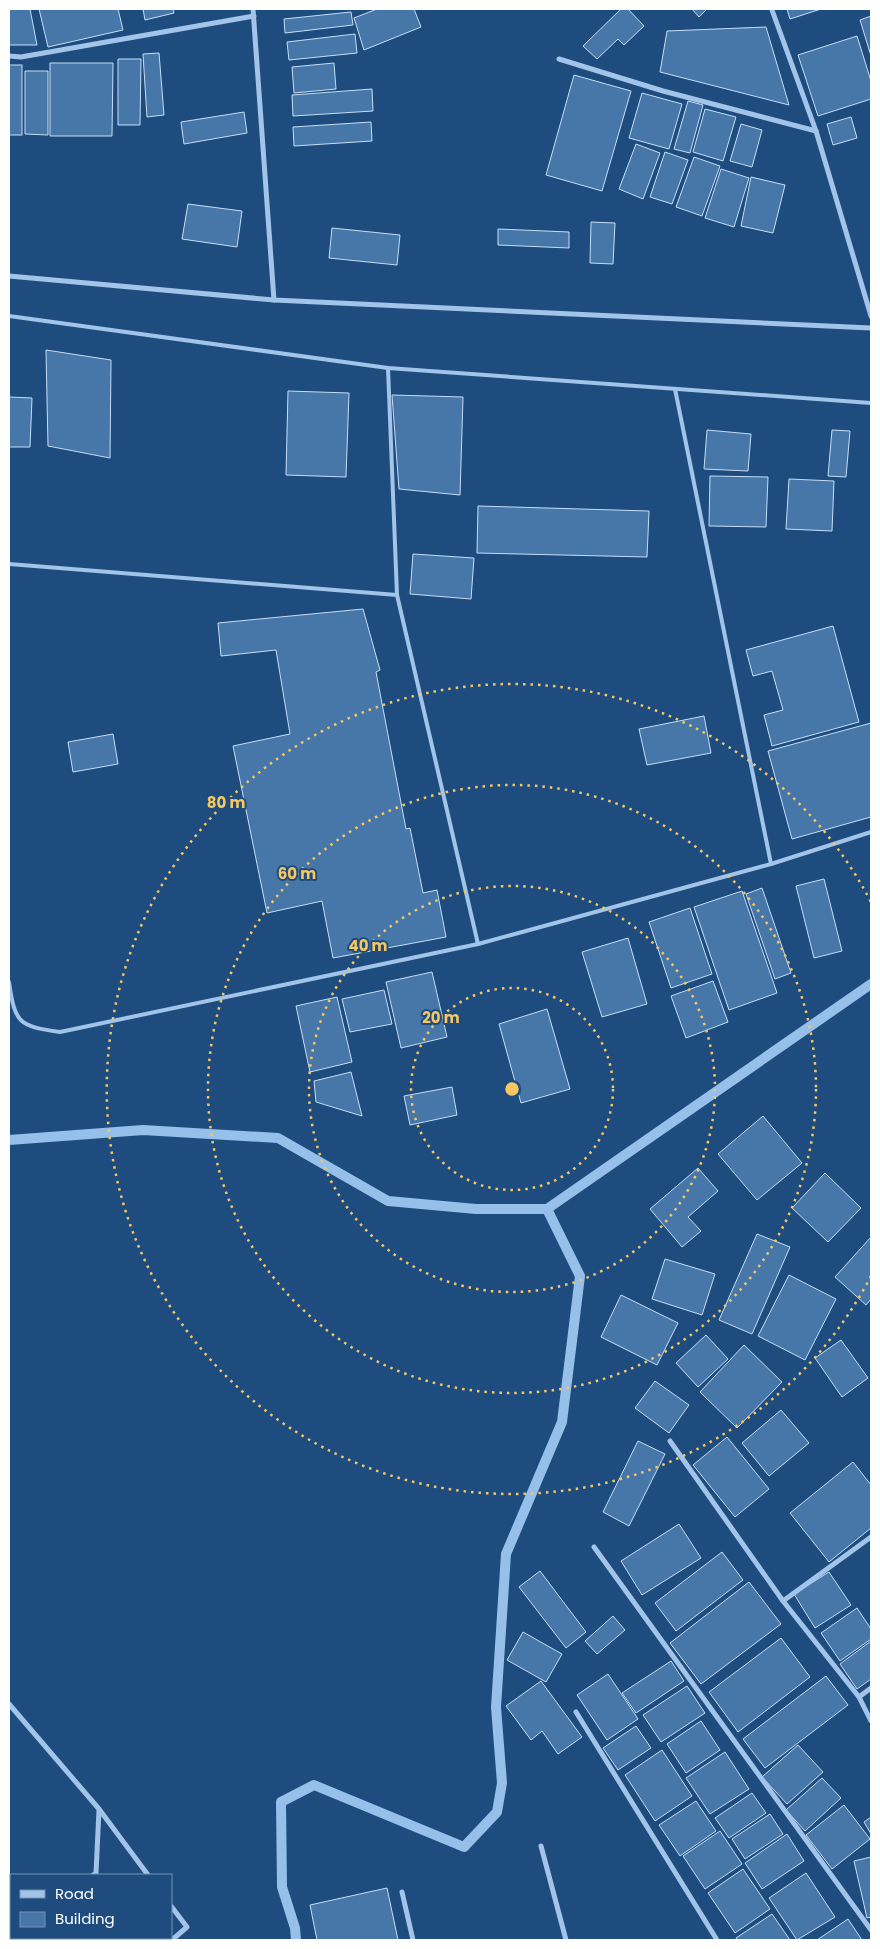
<svg xmlns="http://www.w3.org/2000/svg" width="880" height="1949" font-family="Poppins,sans-serif">
	<rect width="100%" height="100%" fill="#1e4c7f"/>
	<g fill="none" stroke-linecap="round" stroke-linejoin="round">
		<g stroke="#96c0ea" stroke-width="10">
			<polyline points="9,1140 143,1130 278,1138 388,1201 476,1209 547,1209 871,984"/>
			<polyline points="296,1940 295,1928 282,1887 281,1802 314,1785 464,1847 497,1812 502,1783 496,1707 506,1554 562,1422 580,1276 547,1209"/>
		</g>
	</g>
	<g fill="#4776a9" stroke="#c6def6">
		<polygon points="9,9 30,9 37,45 9,45"/>
		<polygon points="39,9 118,9 123,30 48,47"/>
		<polygon points="143,9 173,9 174,13 145,20"/>
		<polygon points="377,9 414,9 421,27 364,50 354,18"/>
		<polygon points="621,9 628,9 644,26 624,45 618,39 597,59 583,46"/>
		<polygon points="692,9 707,9 699,17"/>
		<polygon points="787,9 821,9 790,19"/>
		<polygon points="351,12 353,25 285,33 284,19"/>
		<polygon points="871,16 871,56 860,20"/>
		<polygon points="766,27 789,105 660,72 667,31"/>
		<polygon points="355,34 357,53 289,60 287,42"/>
		<polygon points="857,36 871,81 871,99 818,116 798,55"/>
		<polygon points="159,53 164,115 147,117 143,54"/>
		<polygon points="118,59 141,59 140,125 118,125"/>
		<polygon points="50,63 113,63 112,136 50,136"/>
		<polygon points="334,63 336,89 294,93 292,67"/>
		<rect x="9" y="65" width="13" height="70"/>
		<polygon points="25,71 48,71 48,135 25,134"/>
		<polygon points="574,75 631,91 602,191 546,175"/>
		<polygon points="372,89 373,111 293,116 292,95"/>
		<polygon points="642,93 682,104 669,149 629,138"/>
		<polygon points="688,101 703,105 690,153 674,149"/>
		<polygon points="705,109 736,117 723,161 693,152"/>
		<polygon points="244,112 247,133 184,144 181,122"/>
		<polygon points="851,117 857,138 833,145 827,124"/>
		<polygon points="371,122 372,141 294,146 293,127"/>
		<polygon points="741,124 762,130 752,167 730,161"/>
		<polygon points="636,144 660,153 643,199 619,189"/>
		<polygon points="665,152 688,160 672,204 650,197"/>
		<polygon points="694,157 720,166 702,216 676,207"/>
		<polygon points="721,169 749,178 734,227 705,218"/>
		<polygon points="751,177 785,185 773,233 741,226"/>
		<polygon points="188,204 242,211 237,247 182,239"/>
		<polygon points="591,222 615,223 613,264 590,263"/>
		<polygon points="332,228 400,235 397,265 329,258"/>
		<polygon points="498,229 569,232 569,248 498,245"/>
		<polygon points="46,350 111,360 110,458 48,446"/>
		<polygon points="288,391 349,393 346,477 286,475"/>
		<polygon points="392,395 463,397 460,495 399,489"/>
		<polygon points="9,397 32,398 30,447 9,447"/>
		<polygon points="707,430 751,434 748,471 704,469"/>
		<polygon points="832,430 850,431 846,477 828,476"/>
		<polygon points="710,476 768,477 766,527 709,526"/>
		<polygon points="789,479 834,481 832,531 786,529"/>
		<polygon points="478,506 649,511 647,557 477,553"/>
		<polygon points="413,554 474,558 471,599 410,594"/>
		<polygon points="363,609 380,670 376,672 406,829 410,828 423,893 437,890 446,937 333,958 322,901 267,913 233,746 290,734 276,650 221,656 218,623"/>
		<polygon points="833,626 859,722 772,746 764,715 783,710 772,671 753,676 746,650"/>
		<polygon points="704,716 711,753 647,765 639,729"/>
		<polygon points="871,723 871,817 792,839 768,751"/>
		<polygon points="113,734 118,764 73,772 68,742"/>
		<polygon points="824,879 842,951 814,958 796,886"/>
		<polygon points="762,888 791,973 775,979 746,894"/>
		<polygon points="742,891 777,993 729,1010 694,907"/>
		<polygon points="690,908 712,974 671,988 649,922"/>
		<polygon points="628,938 647,1004 602,1017 582,952"/>
		<polygon points="432,972 447,1037 401,1048 386,982"/>
		<polygon points="713,981 728,1022 686,1038 671,996"/>
		<polygon points="384,990 392,1024 350,1032 342,999"/>
		<polygon points="337,997 352,1062 310,1072 296,1006"/>
		<polygon points="547,1009 570,1089 521,1103 499,1024"/>
		<polygon points="351,1072 362,1116 316,1102 314,1081"/>
		<polygon points="452,1087 457,1115 410,1125 404,1096"/>
		<polygon points="763,1116 802,1163 757,1200 718,1154"/>
		<polygon points="698,1168 718,1191 688,1217 701,1231 682,1247 650,1209"/>
		<polygon points="825,1173 861,1208 828,1242 792,1208"/>
		<polygon points="757,1234 790,1247 752,1334 719,1320"/>
		<polygon points="871,1237 871,1299 866,1305 835,1277"/>
		<polygon points="665,1259 715,1274 702,1315 652,1299"/>
		<polygon points="789,1275 836,1299 805,1360 758,1336"/>
		<polygon points="621,1295 678,1323 657,1365 601,1337"/>
		<polygon points="706,1335 728,1359 698,1387 676,1363"/>
		<polygon points="841,1340 868,1378 842,1397 815,1358"/>
		<polygon points="744,1345 782,1382 737,1428 700,1392"/>
		<polygon points="655,1381 689,1405 669,1433 635,1408"/>
		<polygon points="781,1410 809,1443 769,1476 742,1443"/>
		<polygon points="727,1437 769,1489 735,1517 693,1465"/>
		<polygon points="638,1441 665,1454 629,1526 603,1512"/>
		<polygon points="853,1462 871,1485 871,1528 829,1562 790,1513"/>
		<polygon points="679,1524 701,1558 642,1595 621,1561"/>
		<polygon points="722,1552 743,1580 676,1631 655,1603"/>
		<polygon points="540,1571 586,1632 566,1648 519,1587"/>
		<polygon points="829,1572 851,1605 815,1628 794,1594"/>
		<polygon points="749,1582 781,1624 701,1684 670,1643"/>
		<polygon points="857,1608 871,1629 871,1639 840,1661 821,1633"/>
		<polygon points="613,1616 625,1630 597,1654 585,1641"/>
		<polygon points="523,1632 562,1654 546,1682 507,1660"/>
		<polygon points="781,1638 810,1677 738,1732 709,1692"/>
		<polygon points="871,1641 871,1679 857,1689 840,1664"/>
		<polygon points="671,1661 684,1681 636,1713 622,1693"/>
		<polygon points="608,1674 638,1719 607,1740 577,1695"/>
		<polygon points="826,1676 848,1705 765,1768 743,1739"/>
		<polygon points="541,1681 582,1737 558,1754 542,1731 531,1740 506,1706"/>
		<polygon points="687,1686 705,1713 661,1742 643,1715"/>
		<polygon points="701,1721 720,1750 686,1773 667,1744"/>
		<polygon points="636,1726 651,1748 618,1770 603,1748"/>
		<polygon points="798,1745 823,1772 787,1804 762,1777"/>
		<polygon points="662,1750 692,1796 655,1821 625,1775"/>
		<polygon points="725,1752 749,1789 710,1814 686,1778"/>
		<polygon points="822,1778 841,1798 805,1831 786,1810"/>
		<polygon points="752,1793 766,1813 729,1838 715,1818"/>
		<polygon points="696,1801 716,1831 680,1856 659,1825"/>
		<polygon points="844,1805 870,1839 832,1869 806,1835"/>
		<polygon points="770,1814 783,1834 745,1859 732,1839"/>
		<polygon points="871,1817 871,1834 864,1822"/>
		<polygon points="720,1831 742,1864 705,1889 683,1856"/>
		<polygon points="787,1834 804,1861 762,1889 745,1863"/>
		<polygon points="871,1857 871,1917 867,1918 854,1861"/>
		<polygon points="743,1869 770,1909 735,1933 708,1893"/>
		<polygon points="806,1873 835,1917 797,1940 769,1898"/>
		<polygon points="9,1879 11,1882 11,1920 9,1922"/>
		<polygon points="387,1888 398,1940 317,1940 310,1905"/>
		<polygon points="772,1914 790,1940 737,1940 736,1938"/>
		<polygon points="848,1919 862,1940 817,1940"/>
	</g>
	<g fill="none" stroke-linecap="round" stroke-linejoin="round">
		<g stroke="#a2c4e8" stroke-width="4">
			<polyline points="9,316 388,368 871,403"/>
			<polyline points="388,368 397,595 478,944"/>
			<polyline points="675,389 771,864"/>
			<polyline points="9,564 397,595"/>
			<path d="M9 982C15 1024 19 1026 60 1032L478 944 771 864 871 832"/>
		</g>
		<g stroke="#a2c4e8" stroke-width="5">
			<polyline points="253,9 274,300"/>
			<polyline points="772,10 816,131 871,316"/>
			<polyline points="9,56 21,57 254,16"/>
			<polyline points="559,59 663,91 816,131"/>
			<polyline points="9,276 274,300 871,328"/>
			<polyline points="670,1441 783,1601 859,1697 871,1721"/>
			<polyline points="594,1547 871,1930"/>
			<polyline points="783,1601 871,1537"/>
			<polyline points="859,1697 871,1688"/>
			<polyline points="9,1704 99,1809 148,1875"/>
			<polyline points="576,1712 717,1940"/>
			<polyline points="541,1846 566,1940"/>
			<polyline points="93,1875 96,1873 99,1810"/>
			<polyline points="402,1892 413,1940"/>
			<polyline points="171,1906 187,1927 172,1940"/>
			<polyline points="21,1940 24,1938"/>
		</g>
	</g>
	<g fill="none" stroke="#f7c761" stroke-width="2.5" stroke-dasharray="2.5 5">
		<circle cx="512" cy="1089" r="101"/>
		<circle cx="512" cy="1089" r="203"/>
		<circle cx="512" cy="1089" r="304"/>
		<path d="M871 1276A405 405 0 1 1 871 902"/>
	</g>
	<circle cx="512" cy="1089" r="8" fill="#f7c761" stroke="#1e4c7f" stroke-width="2.5"/>
	<g font-size="15" text-anchor="middle" font-weight="bold" fill="#f7c761" stroke="#1e4c7f" stroke-width="4" stroke-linejoin="round" paint-order="stroke">
		<text x="226" y="808">80 m</text>
		<text x="297" y="879">60 m</text>
		<text x="368" y="951">40 m</text>
		<text x="441" y="1023">20 m</text>
	</g>
	<rect width="880" height="1949" fill="none" stroke="#ffffff" stroke-width="20"/>
	<rect x="10" y="1874" width="162" height="65" fill="#1e4c7f" stroke="#7894b2"/>
	<rect x="20" y="1890" width="25" height="8" fill="#a2c4e8" stroke="#7894b2"/>
	<text x="55" y="1899" font-size="15" fill="#ffffff">Road</text>
	<rect x="20" y="1912" width="25" height="15" fill="#4776a9" stroke="#7894b2"/>
	<text x="55" y="1924" font-size="15" fill="#ffffff">Building</text>
</svg>
